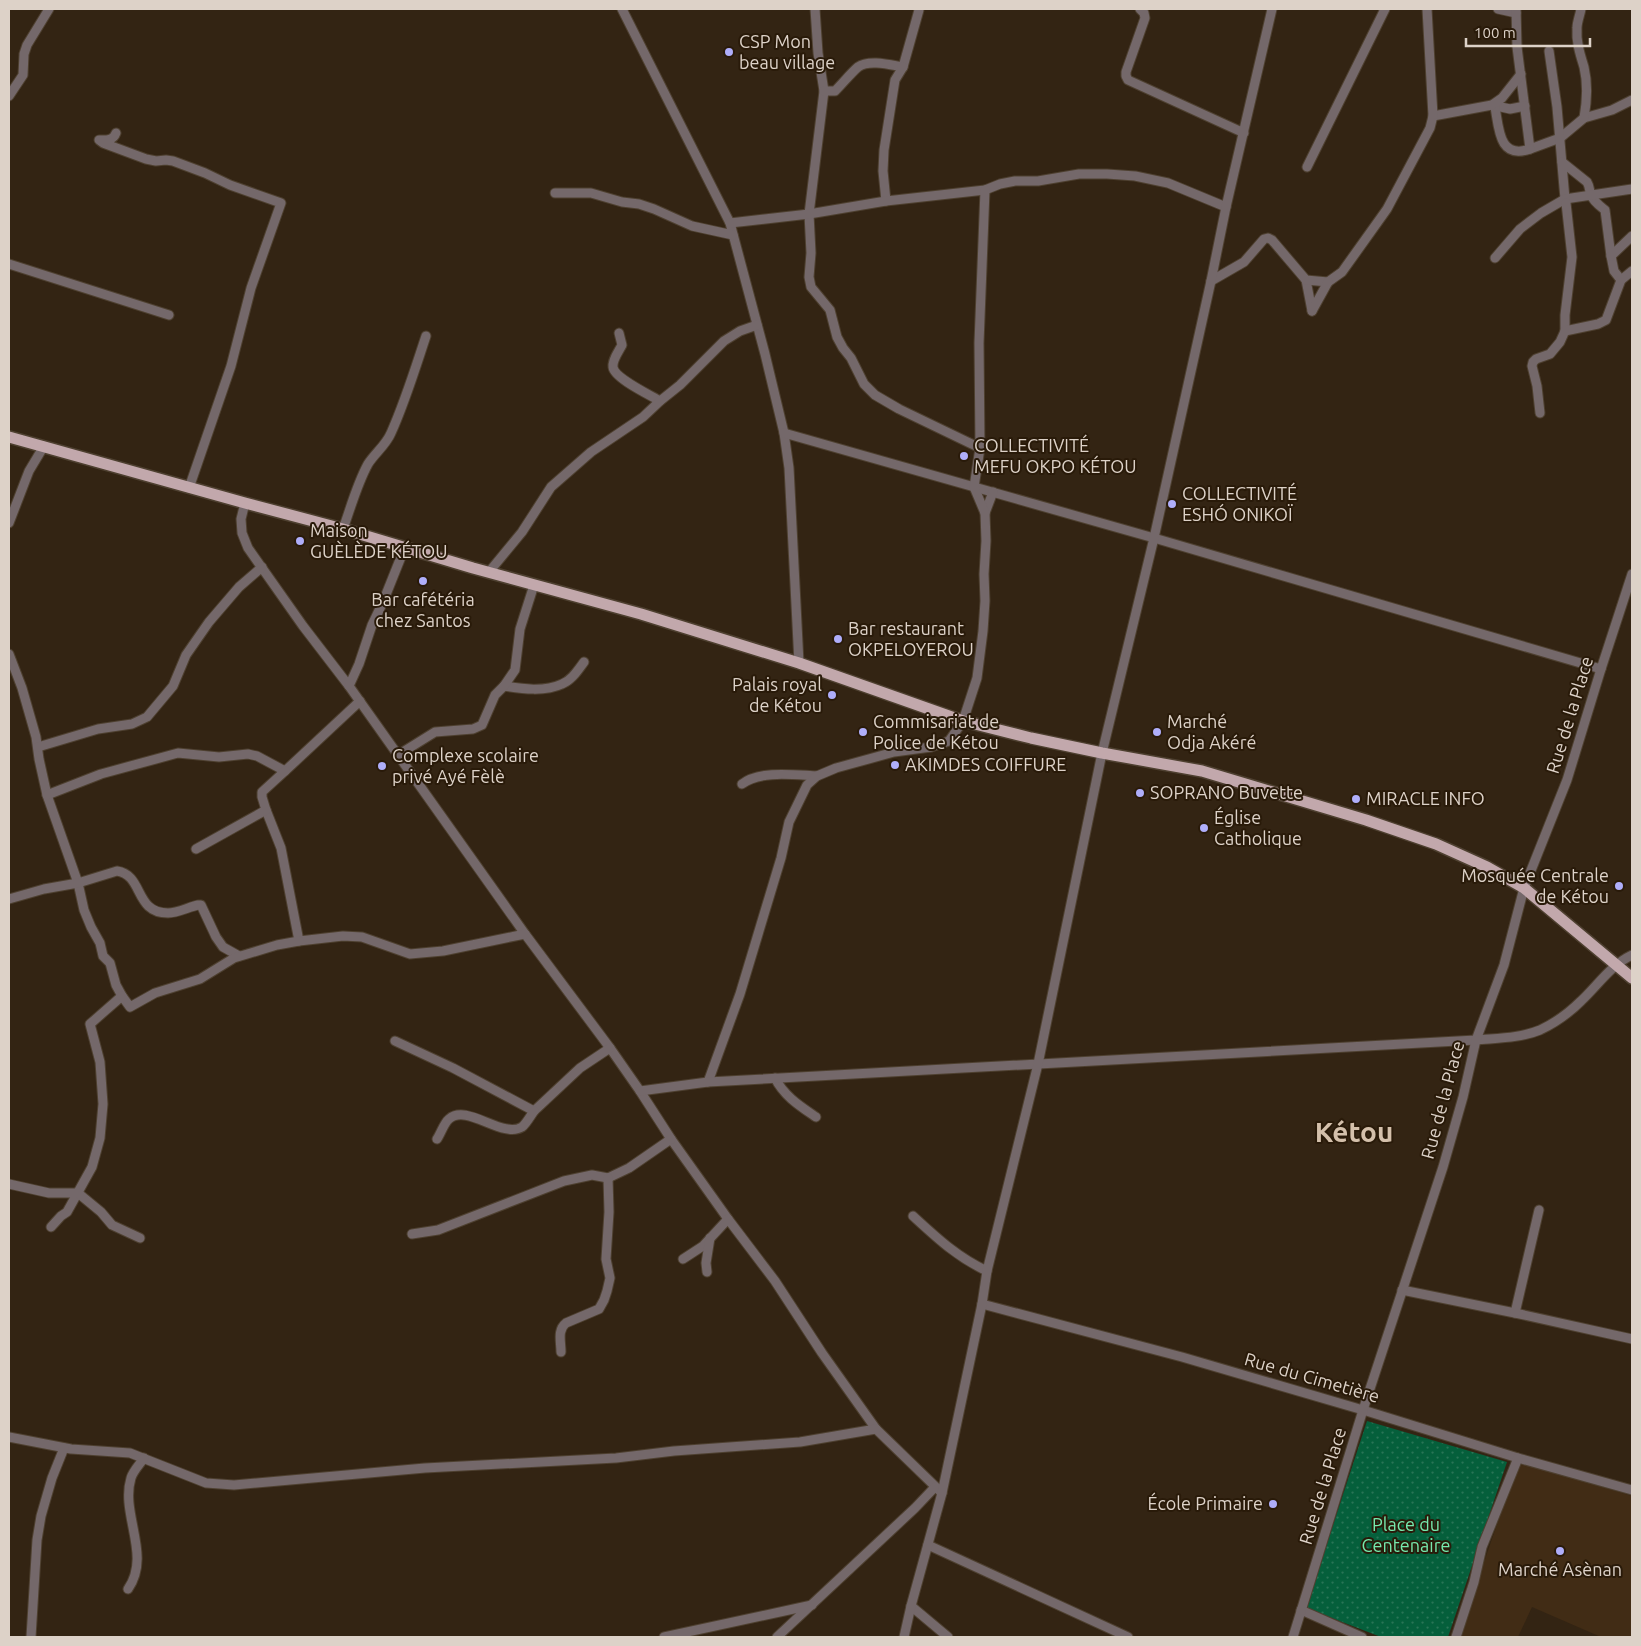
<svg xmlns="http://www.w3.org/2000/svg" width="1641" height="1646" font-family="Ubuntu,sans-serif">
	<defs>
		<pattern id="green-dots" width="8" height="8" patternUnits="userSpaceOnUse" patternTransform="scale(1.25)"><rect width="8" height="8" fill="#055f3b"/><path d="M2 2h.1M6 6h.1" fill="none" stroke="#297556" stroke-width="1.8" stroke-linecap="round"/></pattern>
	</defs>
	<rect width="100%" height="100%" fill="#332413"/>
	<polygon fill="#412c15" points="1519,1461 1632,1496 1632,1637 1601,1637 1532,1607 1518,1637 1458,1637"/>
	<polygon fill="url(#green-dots)" points="1367,1421 1507,1462 1448,1637 1381,1637 1306,1608"/>
	<g fill="none" stroke-linecap="round" stroke-linejoin="round">
		<g stroke="#4e4030" stroke-width="11">
			<g id="minor">
				<polyline points="622,9 730,223 765,354 784,433 789,468 799,663"/>
				<polyline points="815,9 818,53 824,91 809,214 811,253 809,277 811,287 830,310 837,337 843,348 851,358 864,384 875,395 899,409 980,448"/>
				<polyline points="1140,9 1144,13 1145,18 1126,72 1126,76 1128,80 1244,133"/>
				<polyline points="1498,9 1516,13"/>
				<polyline points="1516,9 1517,47 1530,149 1560,138 1584,118 1612,110 1632,100"/>
				<path d="M1581 9C1580 15 1577 22 1577 28 1576 42 1580 54 1584 67 1588 84 1587 101 1584 118"/>
				<polyline points="1549,51 1557,107 1565,199"/>
				<path d="M824 91H835C843 83 850 74 858 67 869 59 891 65 903 67L919 10"/>
				<polyline points="9,96 23,75 24,54 27,45 49,9"/>
				<polyline points="1492,105 1510,109 1525,106"/>
				<path d="M1495 107C1499 129 1499 160 1530 149"/>
				<polyline points="1433,116 1492,105 1502,98 1521,74"/>
				<path d="M116 133C113 141 106 140 99 140L103 143 146 159 156 161 166 160 173 161 205 173 230 185 281 203 251 288 231 366 189 488"/>
				<path d="M1562 162 1587 182C1590 187 1589 190 1591 195 1593 201 1600 206 1605 210L1611 256 1614 271 1621 280"/>
				<polyline points="1307,167 1385,9"/>
				<polyline points="555,193 591,193 622,202 639,204 654,209 692,226 733,235"/>
				<polyline points="886,201 883,171 884,150 895,80 903,67"/>
				<polyline points="730,223 809,214 886,201 985,190 1000,184 1015,181 1038,181 1079,174 1107,174 1135,176 1168,183 1226,207"/>
				<polyline points="1611,256 1632,236"/>
				<polyline points="1495,258 1520,229 1541,213 1565,199 1632,189"/>
				<polyline points="9,264 169,315"/>
				<polyline points="1306,280 1312,311"/>
				<polyline points="1211,281 1244,262 1264,239 1268,238 1272,240 1306,280 1328,282 1342,272 1387,209 1430,128 1433,116 1427,9"/>
				<polyline points="1312,311 1328,282"/>
				<polyline points="1565,331 1565,315 1572,257 1566,203"/>
				<path d="M619 333 622 345C619 351 612 360 613 367 614 378 650 395 660 401"/>
				<polyline points="1540,413 1537,386 1532,366 1533,362 1536,359 1550,354 1560,342 1565,331 1598,324 1606,320 1621,280 1632,271"/>
				<polyline points="784,433 1154,538 1601,669"/>
				<polyline points="245,503 241,519 242,533 248,548 303,626 349,686 525,934 610,1048 640,1091 671,1139 728,1219 775,1281 822,1353 876,1429 942,1493"/>
				<polyline points="985,513 993,492"/>
				<polyline points="9,523 29,471 44,446"/>
				<path d="M343 529C351 507 357 484 368 464 375 453 386 445 391 433 405 402 415 369 426 336"/>
				<polyline points="489,572 522,532 551,487 591,452 643,417 660,401 680,385 724,341 740,331 757,325"/>
				<polyline points="9,654 22,688 36,737 39,759 47,795 78,883 84,910 91,927 100,943 103,956 110,963 116,985 122,996 90,1024 100,1062 103,1104 100,1138 92,1167 67,1212 61,1216 51,1227"/>
				<polyline points="349,686 359,664 372,625 383,602 405,547"/>
				<path d="M504 686C522 689 545 692 562 684 572 680 578 670 584 662"/>
				<polyline points="38,747 98,729 132,724 147,717 173,686 186,655 209,622 239,587 262,567"/>
				<polyline points="398,755 435,732 473,729 482,725 495,695 504,686 515,670 520,629 534,585"/>
				<path d="M742 784C760 770 795 775 817 776"/>
				<polyline points="47,795 101,774 178,753 219,757 248,754 257,756 285,771 360,701"/>
				<polyline points="266,810 281,848 299,941 343,936 362,937 410,954 443,951 525,934"/>
				<polyline points="196,849 266,810 262,797 262,792 285,771"/>
				<path d="M9 899 44 889 78 883 117 871C144 875 134 913 168 913 177 913 189 907 198 905H201L216 937 223 947 239 956"/>
				<polyline points="122,996 130,1007 155,993 200,979 234,958 277,945 299,941"/>
				<polyline points="395,1041 453,1068 534,1111 580,1068 610,1048"/>
				<path d="M775 1078C784 1096 800 1106 816 1117"/>
				<polyline points="708,1082 740,994 781,858 789,822 807,785 817,776 836,768 894,752 931,747 949,741 963,721 977,678 983,631 985,601 984,574 986,541 985,513 974,487 980,448 979,343 985,190"/>
				<path d="M640 1091 708 1082 1476 1040C1497 1038 1521 1038 1540 1030 1555 1023 1570 1012 1581 1001 1598 985 1611 965 1632 955"/>
				<path d="M437 1139C441 1133 444 1123 449 1119 467 1103 502 1139 522 1127 526 1124 531 1115 534 1111"/>
				<polyline points="9,1184 49,1193 78,1193 101,1212 112,1225 140,1238"/>
				<path d="M913 1216C937 1238 957 1257 987 1271"/>
				<polyline points="412,1234 438,1230 564,1181 592,1175 608,1178 629,1168 671,1139"/>
				<polyline points="683,1259 703,1246 728,1219"/>
				<polyline points="707,1272 706,1263 710,1238"/>
				<polyline points="1402,1290 1515,1313 1632,1339"/>
				<polyline points="982,1304 1182,1357 1363,1410 1518,1458 1632,1490"/>
				<polyline points="1515,1313 1539,1210"/>
				<path d="M561 1352C561 1342 557 1330 566 1323L599 1309 604 1300 607 1291 610 1278 606 1259 609 1212 608 1178"/>
				<polyline points="9,1437 71,1449 130,1453 206,1483 234,1485 425,1468 616,1458 674,1451 800,1442 876,1429"/>
				<polyline points="928,1545 1128,1637"/>
				<path d="M128 1589C152 1555 120 1514 131 1478 133 1471 140 1464 144 1458"/>
				<polyline points="911,1606 948,1637"/>
				<polyline points="1301,1610 1362,1637"/>
				<polyline points="31,1637 37,1540 41,1516 52,1478 64,1448"/>
				<polyline points="664,1637 812,1605"/>
				<polyline points="777,1637 915,1508 935,1487"/>
				<polyline points="904,1637 911,1606 942,1493 982,1304 987,1271 1038,1064 1102,753 1154,538 1211,281 1226,207 1272,9"/>
				<polyline points="1293,1637 1363,1410 1443,1167 1463,1097 1476,1040 1504,965 1524,888 1567,780 1601,669 1632,574"/>
				<polyline points="1456,1637 1474,1582 1482,1547 1518,1458"/>
			</g>
		</g>
		<g stroke="#4e4030" stroke-width="14">
			<polyline id="major" points="9,437 245,503 343,529 473,568 641,614 799,663 963,721 1031,738 1102,753 1202,771 1366,820 1436,844 1487,867 1524,888 1632,978"/>
		</g>
		<use href="#minor" stroke="#74686a" stroke-width="9"/>
		<use href="#major" stroke="#c2a8ac" stroke-width="11"/>
	</g>
	<g fill="#afaefa" stroke="#291a09" stroke-width="2">
		<circle cx="729" cy="52" r="5"/>
		<circle cx="964" cy="456" r="5"/>
		<circle cx="1172" cy="504" r="5"/>
		<circle cx="300" cy="541" r="5"/>
		<circle cx="423" cy="581" r="5"/>
		<circle cx="838" cy="639" r="5"/>
		<circle cx="832" cy="695" r="5"/>
		<circle cx="863" cy="732" r="5"/>
		<circle cx="1157" cy="732" r="5"/>
		<circle cx="895" cy="765" r="5"/>
		<circle cx="382" cy="766" r="5"/>
		<circle cx="1140" cy="793" r="5"/>
		<circle cx="1356" cy="799" r="5"/>
		<circle cx="1204" cy="828" r="5"/>
		<circle cx="1619" cy="886" r="5"/>
		<circle cx="1273" cy="1504" r="5"/>
		<circle cx="1560" cy="1551" r="5"/>
	</g>
	<g text-anchor="middle" stroke-width="4" stroke-linejoin="round" paint-order="stroke">
		<g font-size="18" fill="#ddd2c8" stroke="#291a09" text-anchor="start">
			<text x="739" y="48">CSP Mon<tspan x="739" dy="21">beau village</tspan></text>
			<text x="974" y="452">COLLECTIVITÉ<tspan x="974" dy="21">MEFU OKPO KÉTOU</tspan></text>
			<text x="1182" y="500">COLLECTIVITÉ<tspan x="1182" dy="21">ESHÓ ONIKOÏ</tspan></text>
			<text x="310" y="537">Maison<tspan x="310" dy="21">GUÈLÈDE KÉTOU</tspan></text>
			<text x="423" y="606" text-anchor="middle">Bar cafétéria<tspan x="423" dy="21">chez Santos</tspan></text>
			<text x="848" y="635">Bar restaurant<tspan x="848" dy="21">OKPELOYEROU</tspan></text>
			<text x="822" y="691" text-anchor="end">Palais royal<tspan x="822" dy="21">de Kétou</tspan></text>
			<text x="873" y="728">Commisariat de<tspan x="873" dy="21">Police de Kétou</tspan></text>
			<text x="1167" y="728">Marché<tspan x="1167" dy="21">Odja Akéré</tspan></text>
			<text x="392" y="762">Complexe scolaire<tspan x="392" dy="21">privé Ayé Fèlè</tspan></text>
			<text x="905" y="771">AKIMDES COIFFURE</text>
			<text x="1150" y="799">SOPRANO Buvette</text>
			<text x="1366" y="805">MIRACLE INFO</text>
			<text x="1214" y="824">Église<tspan x="1214" dy="21">Catholique</tspan></text>
			<text x="1609" y="882" text-anchor="end">Mosquée Centrale<tspan x="1609" dy="21">de Kétou</tspan></text>
			<text x="1263" y="1510" text-anchor="end">École Primaire</text>
			<text x="1560" y="1576" text-anchor="middle">Marché Asènan</text>
		</g>
		<g font-size="18" fill="#ddd2c8" stroke="#291a09">
			<text transform="translate(1570 715) rotate(-73)" y="6">Rue de la Place</text>
			<text transform="translate(1443 1100) rotate(-75)" y="6">Rue de la Place</text>
			<text transform="translate(1312 1378) rotate(16)" y="6">Rue du Cimetière</text>
			<text transform="translate(1323 1486) rotate(-73)" y="6">Rue de la Place</text>
		</g>
		<g font-size="18" fill="#76e9ad" stroke="#291a09">
			<text x="1406" y="1531">Place du<tspan x="1406" dy="21">Centenaire</tspan></text>
		</g>
		<g font-size="28" font-weight="bold" fill="#d4c0ab" stroke="#291a09">
			<text x="1354" y="1142">Kétou</text>
		</g>
	</g>
	<rect width="1641" height="1646" fill="none" stroke="#ddd2c8" stroke-width="20"/>
	<path d="M1466 38v8h124v-8" fill="none" stroke="#ddd2c8" stroke-width="2.5"/>
	<text x="1474" y="38" font-size="15" fill="#ddd2c8" stroke="#291a09" stroke-width="4" paint-order="stroke">100 m</text>
</svg>
